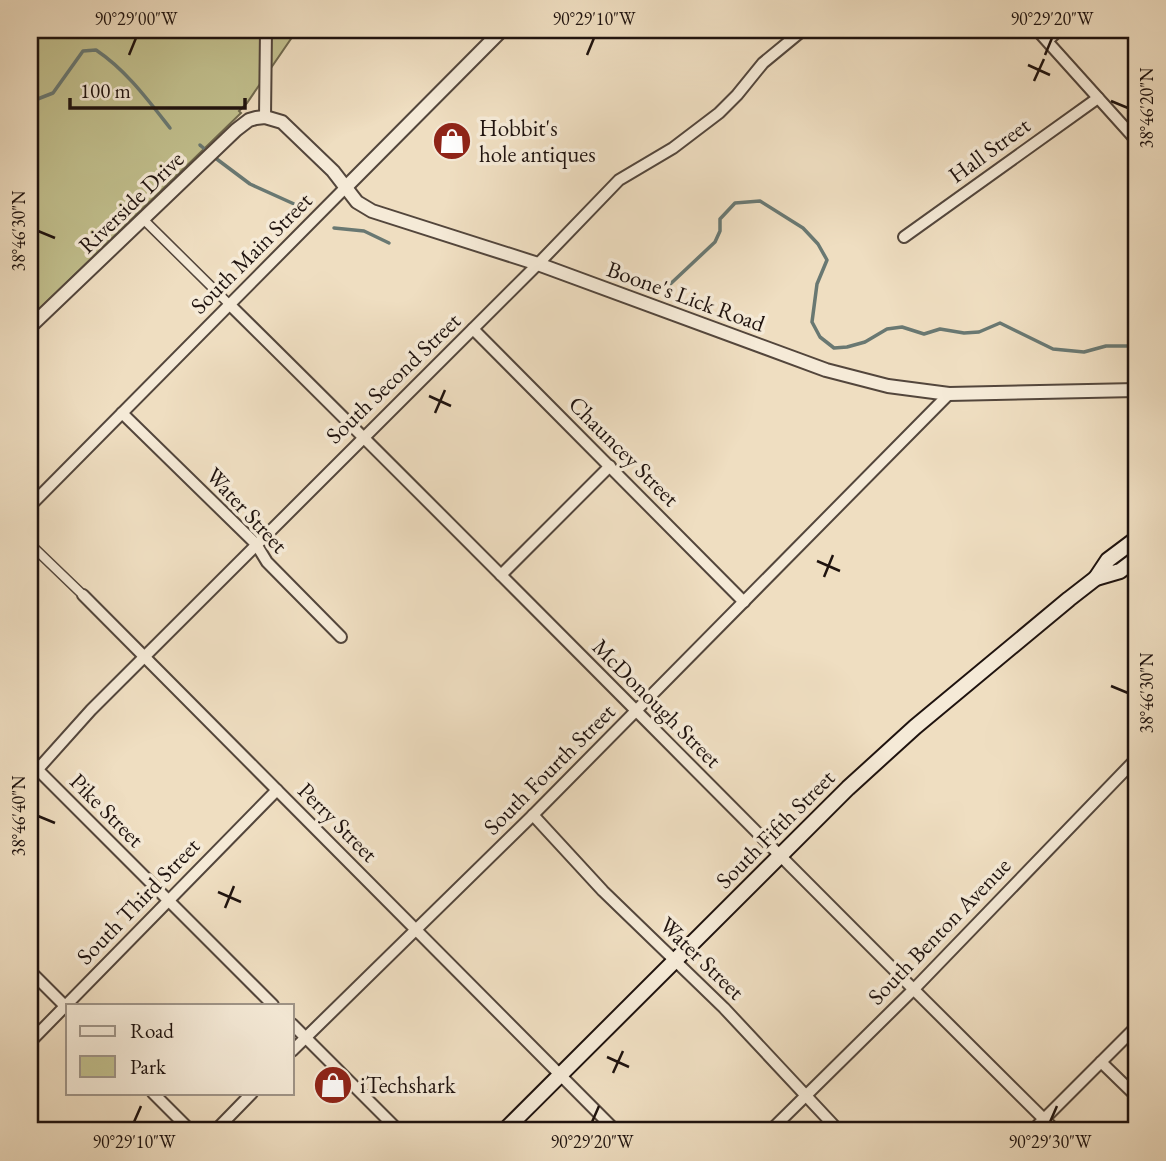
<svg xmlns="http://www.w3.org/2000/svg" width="1166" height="1161" font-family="'EB Garamond',serif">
	<rect width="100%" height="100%" fill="#efdec1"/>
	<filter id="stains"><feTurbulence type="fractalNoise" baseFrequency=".00286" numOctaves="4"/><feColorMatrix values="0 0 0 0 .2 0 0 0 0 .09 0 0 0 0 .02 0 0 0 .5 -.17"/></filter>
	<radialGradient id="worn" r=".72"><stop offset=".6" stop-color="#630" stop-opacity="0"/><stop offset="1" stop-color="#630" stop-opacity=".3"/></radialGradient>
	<polygon fill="#c1bf8d" stroke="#70694e" stroke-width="2" points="30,30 297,30 247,103 239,111 241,113 30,318"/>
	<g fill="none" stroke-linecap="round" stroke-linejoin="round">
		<g stroke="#697872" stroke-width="3.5">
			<path d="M30 102 53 93 83 51 96 50C126 70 148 100 170 128"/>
			<polyline points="200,145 208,152"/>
			<polyline points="214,157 250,184 303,208"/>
			<polyline points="334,228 364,231 389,243"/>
			<polyline points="665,289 715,242 720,231 720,219 735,203 760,201 803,228 818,244 827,260 817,284 812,322 820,337 834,348 847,347 865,342 887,329 902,327 924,334 940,329 964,333 979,332 1000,323 1053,349 1084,352 1106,346 1136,346"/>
		</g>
		<g stroke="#53463c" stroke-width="11">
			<g id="pedestrian">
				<polyline points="144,220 229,304"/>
				<polyline points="30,544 83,595"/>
			</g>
		</g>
		<g stroke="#53463c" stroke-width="14">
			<g id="minor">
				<polyline points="1037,30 1136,140"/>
				<polyline points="1048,40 1059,30"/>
				<polyline points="265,117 266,30"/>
				<polyline points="904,237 1098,98"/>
				<path d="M229 304C507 578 779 857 1056 1131"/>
				<polyline points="473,329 744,602"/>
				<polyline points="122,413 256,544 267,562 341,637"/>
				<polyline points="30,506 345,188"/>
				<polyline points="501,575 610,466"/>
				<polyline points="83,595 616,1131"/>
				<polyline points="30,762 273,1005"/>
				<polyline points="30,778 91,710 538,264 619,180 673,148 719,113 737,95 763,63 803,30"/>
				<polyline points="533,815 603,891 724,1008 839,1131"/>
				<polyline points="30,971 68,1009"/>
				<polyline points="292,1024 399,1131"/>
				<polyline points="30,1042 277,790"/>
				<polyline points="292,1051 533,815 949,394"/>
				<polyline points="1101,1062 1136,1096"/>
				<polyline points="153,1093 191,1131"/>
				<polyline points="215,1131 252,1093"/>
				<polyline points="770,1131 914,989 1136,759"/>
				<polyline points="1032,1131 1136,1027"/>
			</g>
		</g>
		<g stroke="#53463c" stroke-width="16">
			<g id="tertiary">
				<polyline points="345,188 502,30"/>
				<polyline points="30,327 236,130 249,120 256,118 265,117 282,122 333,171 357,202 372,211 538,264 826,370 888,386 949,394 1136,390"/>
			</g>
		</g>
		<g stroke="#1f130f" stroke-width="18">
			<g id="secondary">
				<polyline points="1096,578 1108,560 1136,539"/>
				<polyline points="504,1131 848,788 915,727 1069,599 1096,578 1120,571 1136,559"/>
			</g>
		</g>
		<use href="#pedestrian" stroke="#f5ead7" stroke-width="8"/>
		<use href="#minor" stroke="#f5ead7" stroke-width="10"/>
		<use href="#tertiary" stroke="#f5ead7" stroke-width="12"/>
		<use href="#secondary" stroke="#f5ead7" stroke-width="14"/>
	</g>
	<path fill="none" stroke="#1f130f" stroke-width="2.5" d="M129 55 136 38M587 55 594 38M1045 55 1052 38M1028 65 1050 75M1034 81 1044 59M1111 101 1128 108M38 231 55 238M429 396 451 406M435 413 445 390M817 561 840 571M824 577 833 555M1111 686 1128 693M38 816 55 823M218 892 241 902M225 908 234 886M607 1057 629 1067M613 1073 623 1051M134 1122 141 1106M592 1122 599 1106M1050 1122 1057 1106"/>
	<defs>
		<g id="shop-disc" transform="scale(2.0125)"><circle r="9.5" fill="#8f2418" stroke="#f5ead7"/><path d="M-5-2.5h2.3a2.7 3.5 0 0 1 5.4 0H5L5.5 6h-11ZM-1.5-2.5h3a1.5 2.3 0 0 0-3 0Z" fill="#fff"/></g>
	</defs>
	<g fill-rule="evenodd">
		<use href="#shop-disc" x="452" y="141"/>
		<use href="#shop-disc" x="333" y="1085"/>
	</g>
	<g text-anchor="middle" stroke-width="7" stroke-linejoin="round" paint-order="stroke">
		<g font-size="23" fill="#1f130f" stroke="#f5ead7" text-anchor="start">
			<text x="479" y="136">Hobbit's<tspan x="479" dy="26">hole antiques</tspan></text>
			<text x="360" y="1093">iTechshark</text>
		</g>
		<g font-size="23" fill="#1f130f" stroke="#f5ead7">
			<text transform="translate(989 150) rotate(-36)" y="8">Hall Street</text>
			<text transform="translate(131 202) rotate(-44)" y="8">Riverside Drive</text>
			<text transform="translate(251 253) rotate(-45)" y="8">South Main Street</text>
			<text transform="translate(686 296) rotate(20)" y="8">Boone's Lick Road</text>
			<text transform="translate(393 378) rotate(-44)" y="8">South Second Street</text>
			<text transform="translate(624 451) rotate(45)" y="8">Chauncey Street</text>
			<text transform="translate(247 510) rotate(47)" y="8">Water Street</text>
			<text transform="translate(657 703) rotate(45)" y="8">McDonough Street</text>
			<text transform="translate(549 769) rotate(-45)" y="8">South Fourth Street</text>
			<text transform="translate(107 810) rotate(45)" y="8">Pike Street</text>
			<text transform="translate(338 822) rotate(45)" y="8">Perry Street</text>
			<text transform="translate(775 829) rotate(-45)" y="8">South Fifth Street</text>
			<text transform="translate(138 901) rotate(-46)" y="8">South Third Street</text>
			<text transform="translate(939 931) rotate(-46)" y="8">South Benton Avenue</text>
			<text transform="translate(702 958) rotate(44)" y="8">Water Street</text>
		</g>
	</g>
	<rect width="1166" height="1161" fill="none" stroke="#efdec1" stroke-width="77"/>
	<rect x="66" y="1004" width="228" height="91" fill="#f5ead7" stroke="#9f9487" stroke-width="2"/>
	<rect x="80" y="1026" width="35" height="10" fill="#f5ead7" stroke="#9f9487" stroke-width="2"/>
	<text x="130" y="1038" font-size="21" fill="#1f130f">Road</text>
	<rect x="80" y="1056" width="35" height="21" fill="#c1bf8d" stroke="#9f9487" stroke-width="2"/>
	<text x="130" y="1074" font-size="21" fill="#1f130f">Park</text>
	<path d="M70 98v10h175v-10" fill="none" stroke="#1f130f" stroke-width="3.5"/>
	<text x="80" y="98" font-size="21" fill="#1f130f" stroke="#f5ead7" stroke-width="5" paint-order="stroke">100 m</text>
	<rect x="38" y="38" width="1090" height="1084" fill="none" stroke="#1f130f" stroke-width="2.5"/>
	<g font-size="18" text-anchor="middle" fill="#1f130f">
		<text x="136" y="25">90°29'00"W</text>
		<text x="594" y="25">90°29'10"W</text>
		<text x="1052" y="25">90°29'20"W</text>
		<text transform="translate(1147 108) rotate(-90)" y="6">38°46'20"N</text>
		<text transform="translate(19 231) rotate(-90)" y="6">38°46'30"N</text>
		<text transform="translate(1147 693) rotate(-90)" y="6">38°46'30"N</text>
		<text transform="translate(19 816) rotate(-90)" y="6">38°46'40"N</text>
		<text x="134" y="1148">90°29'10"W</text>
		<text x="592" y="1148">90°29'20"W</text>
		<text x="1050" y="1148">90°29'30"W</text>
	</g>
	<rect width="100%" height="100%" filter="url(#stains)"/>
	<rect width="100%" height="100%" fill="url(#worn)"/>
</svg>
